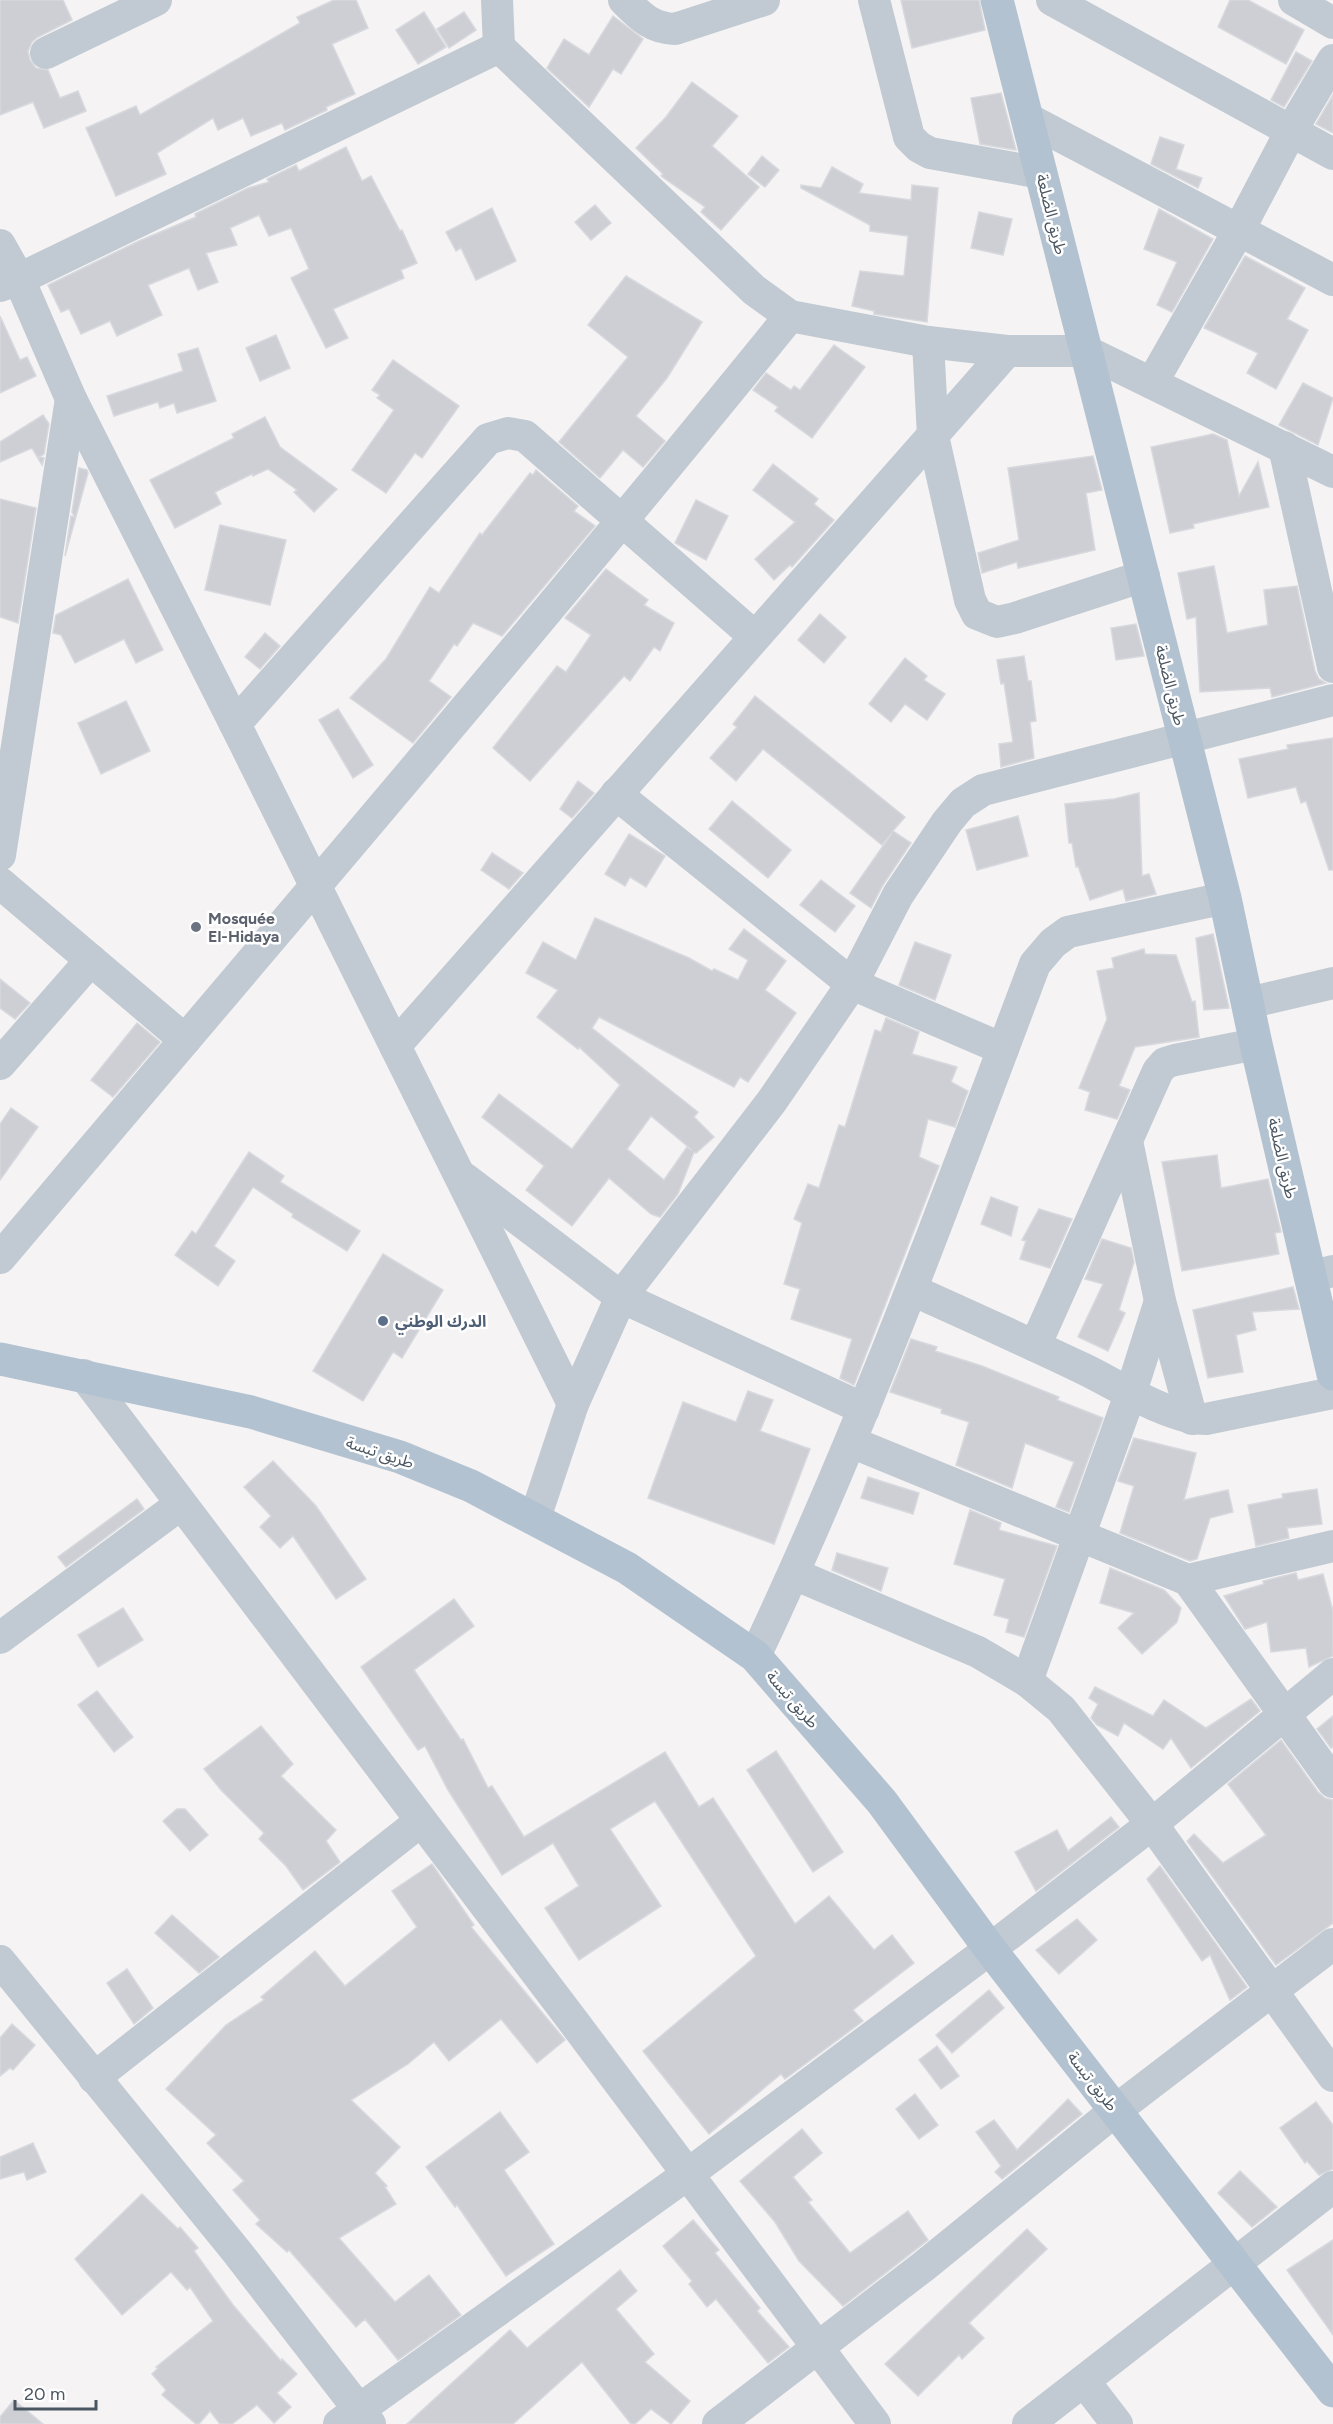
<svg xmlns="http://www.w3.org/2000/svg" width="1333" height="2424" font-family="Figtree,'Noto Sans Arabic',sans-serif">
	<rect width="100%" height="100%" fill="#f5f3f3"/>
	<g fill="#cdcfd5" stroke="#d7d9de" stroke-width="1.5" fill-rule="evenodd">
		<polygon points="0,0 63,0 72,20 38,37 32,42 28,51 30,60 36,68 48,70 60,98 78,91 86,111 44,128 33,102 0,115"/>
		<polygon points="334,0 356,0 368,28 332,44 355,94 326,107 327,110 285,130 282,123 251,136 243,118 218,130 213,118 157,153 166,174 116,196 86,128 136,106 140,115 300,23 297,17"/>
		<polygon points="901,0 979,0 985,30 912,48"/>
		<polygon points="1230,0 1248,0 1304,30 1286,64 1218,27"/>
		<polygon points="424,12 446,47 418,64 396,30"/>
		<polygon points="464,12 476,30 449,48 437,29"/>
		<polygon points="613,16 643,39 621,74 613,69 589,107 547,68 564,39 589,55"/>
		<polygon points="1296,52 1312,61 1284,107 1271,100"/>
		<polygon points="692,82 738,116 712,146 759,187 721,230 701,212 705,207 661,176 663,174 636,148 666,117"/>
		<polygon points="1001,93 1016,150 980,144 971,98"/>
		<polygon points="1333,95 1333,133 1316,124"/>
		<polygon points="1160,137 1184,145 1176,169 1202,178 1198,188 1151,164"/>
		<polygon points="346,147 362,181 371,176 400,231 402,230 417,263 401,270 404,278 333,309 348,338 326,348 291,278 309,269 291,228 269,236 259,215 230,228 237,245 206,253 218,282 198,290 189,268 148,285 162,315 117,336 110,321 81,334 69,309 61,312 48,285 139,241 196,217 195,214 248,188 269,182 267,179 296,165 299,171"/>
		<polygon points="762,156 779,170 765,187 748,174"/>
		<polygon points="832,167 863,184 859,193 911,200 912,185 938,188 927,322 874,314 874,311 852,306 860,271 904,276 908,236 870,231 870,225 801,188 801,185 821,188"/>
		<polygon points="595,205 611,223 591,240 575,222"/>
		<polygon points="492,208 516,261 476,280 461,248 456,251 446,232"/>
		<polygon points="1159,209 1213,239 1172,312 1157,305 1177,262 1144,249"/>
		<polygon points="979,212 1012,219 1003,255 971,248"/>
		<polygon points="1245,256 1305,288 1287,319 1308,330 1276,389 1247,373 1258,353 1204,328"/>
		<polygon points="626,276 702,322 667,378 636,416 665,441 643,467 623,450 600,478 559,442 628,357 588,325"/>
		<polygon points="0,316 20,360 27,357 36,376 0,393"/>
		<polygon points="276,335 290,368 260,381 246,348"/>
		<polygon points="834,345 865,367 812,438 775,411 778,407 753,390 766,373 791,390 794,386 800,390"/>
		<polygon points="198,348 216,401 177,413 174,403 160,408 158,402 114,416 107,396 183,371 178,354"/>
		<polygon points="393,360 459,406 422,458 415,453 386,493 352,470 394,410 377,398 380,395 372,390"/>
		<polygon points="1303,383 1333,398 1318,445 1279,425"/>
		<polygon points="43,415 49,424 44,454 39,457 44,458 42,465 32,448 0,462 0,442"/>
		<polygon points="265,417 280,447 337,489 314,512 294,492 297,490 268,469 253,476 252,474 215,492 221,504 175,528 150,480 234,438 232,434"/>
		<polygon points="1213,434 1227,440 1239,496 1258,462 1269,507 1193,524 1194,528 1170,533 1151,447"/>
		<polygon points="1093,456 1102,490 1086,493 1095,550 1018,568 1017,562 982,573 978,553 1019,540 1008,468"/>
		<polygon points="773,464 818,499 814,504 834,520 792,567 790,565 774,580 755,559 795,522 753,490"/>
		<polygon points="79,468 87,470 88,473 65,556 71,516 75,517 72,512"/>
		<polygon points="536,470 578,506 574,511 595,526 502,636 473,623 457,646 454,644 429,681 451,697 413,743 350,698 386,659 430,587 439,593 480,533 482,535 530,473 533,475"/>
		<polygon points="0,499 36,508 18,623 0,617"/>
		<polygon points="696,500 728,516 706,560 675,543"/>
		<polygon points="220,525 286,540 270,605 205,590"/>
		<polygon points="1214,566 1227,633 1268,625 1264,590 1297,586 1315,671 1319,679 1326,683 1272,697 1270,688 1200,692 1196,617 1187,619 1178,573"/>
		<polygon points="606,569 648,600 644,605 674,623 660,651 654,647 630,681 624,676 530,781 493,748 557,666 566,672 591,635 565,618"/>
		<polygon points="128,579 163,650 136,663 124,639 75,663 61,635 53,633 56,615"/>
		<polygon points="820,614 846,637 824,663 798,640"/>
		<polygon points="1136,624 1144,656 1116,660 1111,628"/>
		<polygon points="265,633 280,646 260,669 245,657"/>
		<polygon points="1024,656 1028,681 1031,681 1036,721 1030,722 1034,758 1001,767 999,744 1013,742 1004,683 1001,684 997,660"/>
		<polygon points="905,658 927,676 924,680 945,694 927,720 905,704 891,722 869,704"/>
		<polygon points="755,696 905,817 893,831 911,843 883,885 871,908 850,893 892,833 882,845 763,749 736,781 710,758 737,727 733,724"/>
		<polygon points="126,701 150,751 101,774 78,723"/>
		<polygon points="338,709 373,765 353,778 319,720"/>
		<polygon points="1333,738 1333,870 1329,870 1306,801 1301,803 1296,787 1248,798 1239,759 1288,749 1287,745"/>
		<polygon points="578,781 594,793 572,818 560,809"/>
		<polygon points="1139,793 1142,876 1149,874 1156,894 1126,901 1123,889 1090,900 1078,866 1076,867 1072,843 1069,843 1065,804 1114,799"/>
		<polygon points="732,801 791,850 768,878 709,829"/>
		<polygon points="1018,816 1028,856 977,870 966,830"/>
		<polygon points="629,834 665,856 646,887 630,877 625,886 605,874"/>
		<polygon points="492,853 523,873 509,889 481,870"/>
		<polygon points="821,880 855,906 835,932 800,905"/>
		<path d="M595 918 689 958 712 971 714 969 738 980 748 960 729 949 744 929 786 961 765 990 796 1013 748 1082 740 1077 734 1087 599 1017 592 1028 698 1112 694 1117 714 1137 696 1153 694 1152 678 1194 660 1217 651 1214 609 1178 572 1226 526 1190 544 1166 482 1117 499 1094 572 1149 620 1085 579 1047 578 1049 537 1017 558 990 526 973 543 942 576 960ZM651 1116 692 1150 687 1147 664 1180 627 1149Z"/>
		<polygon points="1213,934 1229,1008 1204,1010 1196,938"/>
		<polygon points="915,942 951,955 935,1000 899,985"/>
		<polygon points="1144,949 1145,954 1176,955 1192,1002 1195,1001 1199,1037 1135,1047 1119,1086 1130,1090 1117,1119 1085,1110 1090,1092 1079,1088 1107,1019 1097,971 1114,968 1112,958"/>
		<polygon points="0,979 30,1003 15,1019 0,1008"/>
		<polygon points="886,1018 919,1032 912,1054 957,1067 951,1082 968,1091 955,1127 928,1119 919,1157 939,1166 854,1385 840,1378 852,1339 791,1319 800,1289 784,1284 802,1223 794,1219 808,1184 819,1188 839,1125 845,1127 875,1030 881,1032"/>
		<polygon points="137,1023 160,1042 113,1097 91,1080"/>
		<polygon points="11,1108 38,1127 0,1180 0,1124"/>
		<polygon points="249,1152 284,1176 280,1182 360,1231 347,1251 292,1217 293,1214 253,1187 214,1246 235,1261 218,1286 175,1255 192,1231 196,1234"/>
		<polygon points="1217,1155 1221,1188 1268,1179 1281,1232 1275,1233 1279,1254 1182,1271 1162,1162"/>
		<polygon points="991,1197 1018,1207 1011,1236 981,1224"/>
		<polygon points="1039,1209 1072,1219 1050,1268 1020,1259 1026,1241 1022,1240"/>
		<polygon points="1102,1239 1131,1248 1134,1262 1119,1310 1125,1313 1108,1351 1078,1337 1103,1284 1085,1279"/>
		<polygon points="383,1254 443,1290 402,1358 393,1352 363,1401 313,1371"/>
		<polygon points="1293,1287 1299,1309 1252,1312 1256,1330 1236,1335 1243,1372 1208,1378 1193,1310"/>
		<polygon points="911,1339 937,1347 935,1351 982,1366 1059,1397 1057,1400 1103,1418 1069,1512 1056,1507 1074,1462 1025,1443 1012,1488 956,1465 969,1422 941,1413 942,1409 890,1392"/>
		<polygon points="748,1391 773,1400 760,1431 810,1449 774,1544 648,1498 683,1402 736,1422"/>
		<polygon points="1134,1438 1196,1453 1184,1500 1228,1490 1233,1512 1210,1518 1197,1559 1190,1561 1120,1533 1134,1486 1118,1481"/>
		<polygon points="273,1461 316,1506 366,1579 336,1599 293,1536 280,1548 260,1527 271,1516 244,1487"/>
		<polygon points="868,1477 919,1493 913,1514 861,1498"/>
		<polygon points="1317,1489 1322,1524 1287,1528 1289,1538 1256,1546 1248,1505 1283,1498 1282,1494"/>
		<polygon points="137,1499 144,1509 66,1567 58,1557"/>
		<polygon points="970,1510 1001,1523 999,1530 1057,1546 1024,1637 1006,1632 1009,1619 994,1615 1005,1579 954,1564"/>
		<polygon points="837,1553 888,1568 881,1591 832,1570"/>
		<polygon points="1110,1568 1164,1590 1181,1608 1177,1622 1142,1654 1118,1628 1134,1613 1100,1603"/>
		<polygon points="1296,1573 1298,1580 1323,1574 1333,1611 1333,1656 1309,1667 1306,1648 1271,1652 1267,1622 1245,1629 1224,1596 1264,1584 1263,1581"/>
		<polygon points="454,1599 474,1626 414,1670 461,1740 463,1739 488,1788 492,1786 524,1837 665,1752 699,1807 713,1798 795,1924 829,1896 874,1950 892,1935 914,1963 853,2010 863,2021 785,2079 781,2074 709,2134 643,2051 756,1956 655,1801 610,1829 661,1906 579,1960 545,1908 579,1886 553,1843 502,1875 448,1790 425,1746 418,1750 361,1667"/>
		<polygon points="123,1608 143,1640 98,1667 78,1635"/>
		<polygon points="1095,1687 1153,1716 1164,1700 1206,1728 1251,1699 1260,1711 1191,1768 1171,1738 1163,1749 1124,1723 1118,1736 1097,1725 1091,1718 1098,1704 1089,1698"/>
		<polygon points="97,1691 133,1737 114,1752 78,1705"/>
		<polygon points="1333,1716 1333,1747 1331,1748 1317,1729"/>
		<polygon points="261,1726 293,1764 281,1776 336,1830 326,1841 340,1862 303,1890 286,1866 259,1839 264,1833 221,1790 204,1769"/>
		<polygon points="1281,1740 1318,1792 1325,1798 1333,1800 1333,1923 1276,1965 1187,1841 1194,1834 1223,1863 1266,1835 1228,1784"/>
		<polygon points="776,1751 843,1852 813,1872 747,1770"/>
		<polygon points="177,1809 185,1809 208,1835 190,1851 163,1821"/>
		<polygon points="1111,1817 1119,1827 1036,1891 1015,1852 1057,1830 1068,1851"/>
		<polygon points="432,1864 474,1925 471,1927 565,2040 537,2063 501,2019 449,2061 434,2042 408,2064 351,2100 400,2147 375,2173 387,2186 385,2187 396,2204 339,2238 395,2302 429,2275 461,2315 398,2360 365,2319 356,2327 289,2250 287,2252 256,2224 260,2220 233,2190 244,2181 207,2143 216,2135 166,2089 226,2025 264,2000 261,1997 315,1951 345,1986 417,1927 392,1891"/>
		<polygon points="1160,1866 1247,1987 1230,2000 1210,1955 1202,1961 1147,1879"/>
		<polygon points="172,1915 219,1957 199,1973 155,1933"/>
		<polygon points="1077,1919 1097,1940 1059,1974 1036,1950"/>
		<polygon points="127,1969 153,2008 134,2024 107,1983"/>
		<polygon points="989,1990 1004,2008 952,2053 936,2035"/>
		<polygon points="12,2024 35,2045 13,2070 10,2068 0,2076 0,2038"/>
		<polygon points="937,2046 959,2076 941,2089 919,2060"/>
		<polygon points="915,2094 938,2125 919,2139 896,2109"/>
		<polygon points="1068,2099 1082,2114 1002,2179 995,2172 1001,2166 976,2132 994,2120 1017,2150"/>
		<polygon points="1316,2102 1333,2125 1333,2169 1319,2175 1307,2161 1305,2163 1280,2128"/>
		<polygon points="500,2112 529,2152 504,2170 554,2244 506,2276 457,2205 455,2207 426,2167"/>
		<polygon points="802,2129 822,2153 793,2177 812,2200 808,2202 850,2253 908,2211 928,2240 843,2306 799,2261 775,2222 740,2181"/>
		<polygon points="33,2143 46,2172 27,2180 24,2172 0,2179 0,2157"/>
		<polygon points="1240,2171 1277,2207 1252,2227 1218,2193"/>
		<polygon points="142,2194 178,2229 180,2227 198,2248 194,2251 233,2305 281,2361 282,2359 297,2374 277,2393 291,2407 274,2423 257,2405 232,2424 220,2424 210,2411 199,2424 196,2424 162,2395 166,2390 152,2374 158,2368 156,2367 213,2321 190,2287 187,2290 171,2272 122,2315 75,2259"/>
		<polygon points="693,2220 719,2250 715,2253 760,2308 757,2311 789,2347 768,2363 716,2299 707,2307 689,2284 692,2281 663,2246"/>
		<polygon points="1027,2229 1047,2249 969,2323 984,2338 962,2359 959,2355 918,2396 885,2364"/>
		<polygon points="1333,2240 1333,2335 1287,2270"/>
		<polygon points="620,2270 637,2291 616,2309 654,2354 645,2362 690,2401 671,2424 651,2409 635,2424 631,2424 582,2362 513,2424 407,2424 510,2330 527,2348"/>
		<polygon points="14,2400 43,2424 0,2424 0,2417"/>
	</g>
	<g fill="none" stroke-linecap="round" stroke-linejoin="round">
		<g stroke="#c1cad2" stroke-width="32">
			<polyline points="497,0 499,47"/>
			<path d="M624 0C640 16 651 28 675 29L764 0"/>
			<polyline points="874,0 909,137 919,147 930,153 1041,173"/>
			<polyline points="1052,0 1333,154"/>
			<polyline points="1294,0 1333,23"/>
			<polyline points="46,53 156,0"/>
			<polyline points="1028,119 1333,280"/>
			<polyline points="0,245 19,279 71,399 235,724 573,1404"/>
			<polyline points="0,286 19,279 499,47 754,290 790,316 928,342 1007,351 1086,351 1333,472"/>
			<polyline points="928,342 933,436 970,600 977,614 997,622 1015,618 1144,576"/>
			<polyline points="1152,383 1239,230 1291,131 1333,60"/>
			<polyline points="1284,447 1333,667"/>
			<polyline points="235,724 488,439 508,433 525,436 754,636"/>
			<polyline points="616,794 852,984 1003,1049"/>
			<polyline points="0,855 71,399"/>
			<polyline points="0,883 185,1040"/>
			<polyline points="1248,1003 1333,983"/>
			<polyline points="395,1046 1007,351"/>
			<polyline points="0,1064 91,960"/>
			<polyline points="1127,1141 1160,1301 1192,1419"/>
			<polyline points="464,1178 621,1297 864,1409"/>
			<path d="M0 1258C265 945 532 634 790 316"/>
			<polyline points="1310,1277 1333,1271"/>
			<path d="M912 1290C970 1316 1027 1342 1084 1369 1117 1385 1170 1419 1206 1419L1333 1393"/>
			<polyline points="1035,1346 1158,1071 1165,1063 1175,1060 1256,1044"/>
			<polyline points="84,1375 576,2025 875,2424"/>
			<polyline points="851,1442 1188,1580 1333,1546"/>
			<polyline points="535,1518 573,1404 621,1297 772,1101 852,984 898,895 947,822 963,803 983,790 1333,700"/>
			<polyline points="794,1574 978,1652 1027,1681 1061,1709 1152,1824 1333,2076"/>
			<polyline points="1188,1580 1333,1782"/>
			<polyline points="0,1638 181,1504"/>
			<path d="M755 1656C862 1431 947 1197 1035 964L1053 943 1068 932 1225 898"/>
			<polyline points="1027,1681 1131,1392 1160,1301"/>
			<polyline points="0,1961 237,2252 370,2424"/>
			<polyline points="94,2078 421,1821"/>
			<polyline points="1084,2381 1117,2424"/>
			<polyline points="339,2424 688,2174 990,1949 1152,1824 1333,1674"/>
			<polyline points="718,2424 924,2266 1116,2110 1333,1944"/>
			<polyline points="1028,2424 1333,2187"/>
		</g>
		<g stroke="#b3c2d1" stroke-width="33">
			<polyline points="997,0 1225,898 1256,1044 1333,1374"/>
			<polyline points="0,1359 251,1412 400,1457 471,1486 627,1568 755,1656 882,1802 990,1949 1333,2391"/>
		</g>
	</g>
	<circle fill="#6b7280" stroke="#fff" stroke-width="2" cx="196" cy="927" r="6"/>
	<circle fill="#5c6f8a" stroke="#fff" stroke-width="2" cx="383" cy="1321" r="6"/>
	<g text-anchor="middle" stroke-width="5" stroke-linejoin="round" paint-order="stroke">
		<g font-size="16" fill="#4a5661" stroke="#fff">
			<text transform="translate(1052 214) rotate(76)" y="6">طريق الضلعة</text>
			<text transform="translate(1171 685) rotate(76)" y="6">طريق الضلعة</text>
			<text transform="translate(1283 1158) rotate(77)" y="6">طريق الضلعة</text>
			<text transform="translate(380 1452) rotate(18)" y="6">طريق تبسة</text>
			<text transform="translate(793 1699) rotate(49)" y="6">طريق تبسة</text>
			<text transform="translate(1093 2081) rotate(52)" y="6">طريق تبسة</text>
		</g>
		<g font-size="16" font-weight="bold" fill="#5b616d" stroke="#fff" text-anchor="start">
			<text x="208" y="924">Mosquée<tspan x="208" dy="18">El-Hidaya</tspan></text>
		</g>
		<g font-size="16" font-weight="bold" fill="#4e5e75" stroke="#fff" text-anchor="start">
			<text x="395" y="1327">الدرك الوطني</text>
		</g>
	</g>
	<path d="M15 2400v9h81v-9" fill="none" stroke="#4a5661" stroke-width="3"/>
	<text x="24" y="2400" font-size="18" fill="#4a5661" stroke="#ffffff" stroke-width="4.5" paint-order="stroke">20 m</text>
</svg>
